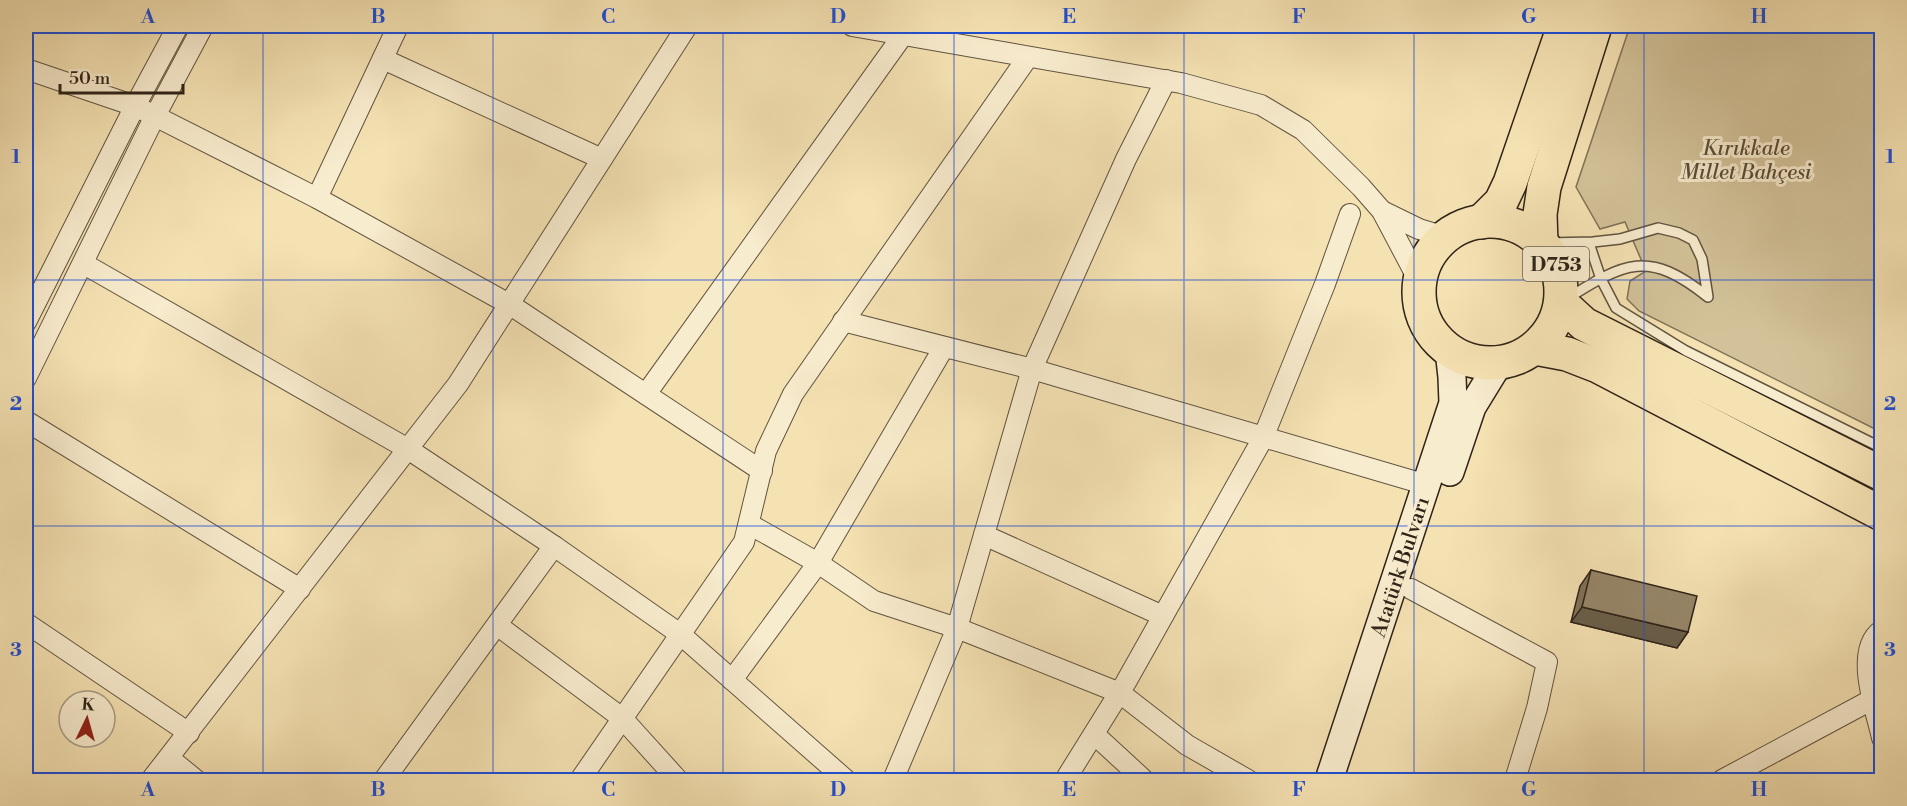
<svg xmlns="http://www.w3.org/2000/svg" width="1907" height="806" font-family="'Libre Bodoni',serif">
	<rect width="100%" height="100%" fill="#f5e2b3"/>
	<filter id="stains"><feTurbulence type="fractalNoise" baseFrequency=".00333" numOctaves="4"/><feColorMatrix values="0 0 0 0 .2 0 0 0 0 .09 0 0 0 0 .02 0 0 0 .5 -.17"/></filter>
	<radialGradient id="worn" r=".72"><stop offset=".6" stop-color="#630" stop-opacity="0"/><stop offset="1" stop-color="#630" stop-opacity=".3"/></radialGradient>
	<polygon fill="#d3c299" stroke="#817258" stroke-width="1.5" points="1630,26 1881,26 1881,432 1639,311 1627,299 1630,281 1646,271 1625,222 1600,229 1576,187"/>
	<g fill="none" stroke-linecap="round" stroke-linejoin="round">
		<g stroke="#60533f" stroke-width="12">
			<g id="service">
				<path d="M1547 243 1593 242 1620 239 1658 228 1679 233 1693 240 1702 259 1708 297C1648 249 1625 262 1565 300"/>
				<polyline points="1589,243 1601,279 1616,308 1686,351 1882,448"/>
			</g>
		</g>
		<g stroke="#60533f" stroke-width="22">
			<g id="minor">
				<polyline points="852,26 1181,83 1261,105 1303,130 1361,187 1382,211 1419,281"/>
				<polyline points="383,59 602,159"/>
				<polyline points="26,69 135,106 317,198 509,304 762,471"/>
				<polyline points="317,198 398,26"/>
				<polyline points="1382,211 1419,229 1445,237"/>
				<polyline points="84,264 408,449 554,546 680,634 846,780"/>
				<polyline points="843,321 1032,369 1427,485"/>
				<polyline points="26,322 135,106 178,26"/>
				<polyline points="26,378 155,116 203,26"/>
				<polyline points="646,394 903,35"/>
				<polyline points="26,421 300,589"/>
				<polyline points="749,524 818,563 874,601 957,628 1120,693 1187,745 1248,780"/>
				<polyline points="984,535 1163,616"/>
				<polyline points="1411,589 1547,662 1537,708 1515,780"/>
				<polyline points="26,623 189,733"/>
				<polyline points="497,625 622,718 678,780"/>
				<path d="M1882 630C1853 650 1876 710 1882 738"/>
				<polyline points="732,680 818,563 944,347"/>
				<polyline points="1094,734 1144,780"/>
				<polyline points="169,758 196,780"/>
				<polyline points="151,780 458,384 687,26"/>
				<polyline points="384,780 554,546"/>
				<polyline points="580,780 744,542 766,451 793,394 1028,57"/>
				<polyline points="893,780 957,628 1032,369 1126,159 1166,80"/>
				<polyline points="1065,780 1126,682 1263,438 1325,284 1350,214"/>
				<polyline points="1722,780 1873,699"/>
			</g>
		</g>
		<g stroke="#2f2318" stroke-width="30">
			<g id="secondary">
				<polyline points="1450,472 1472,407 1499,363"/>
				<polyline points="1329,780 1453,403 1452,377 1449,350"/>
			</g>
		</g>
		<g stroke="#2f2318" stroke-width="36">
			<g id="trunk">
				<circle cx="1490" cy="292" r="71"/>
				<polyline points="1481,222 1501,202 1510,183 1564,26"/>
				<polyline points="1541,243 1540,214 1544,187 1595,26"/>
				<polyline points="1561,303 1584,324 1882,474"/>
				<polyline points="1535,348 1567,354 1598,366 1882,514"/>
			</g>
		</g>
		<use href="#service" stroke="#f8ecce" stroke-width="9"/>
		<use href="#minor" stroke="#f8ecce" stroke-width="20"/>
		<use href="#secondary" stroke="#f8ecce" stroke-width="27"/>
		<use href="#trunk" stroke="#f5e2b3" stroke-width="33"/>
	</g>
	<polygon fill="#81735a" stroke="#2f2318" stroke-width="1.5" points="1591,570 1688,632 1677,648 1571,622 1580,586"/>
	<polygon fill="#695e4a" stroke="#2f2318" stroke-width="1.5" points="1582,607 1688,632 1677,648 1571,622"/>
	<polygon fill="#968669" stroke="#2f2318" stroke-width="1.5" points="1591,570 1697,596 1688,632 1582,607"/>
	<path fill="none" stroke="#1d4ed8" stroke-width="1.5" stroke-opacity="0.55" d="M263 26V780M493 26V780M723 26V780M954 26V780M1184 26V780M1414 26V780M1644 26V780M26 280H1882M26 526H1882"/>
	<g text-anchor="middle" stroke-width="6" stroke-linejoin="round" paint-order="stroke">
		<rect fill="#f8ecce" stroke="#6b5f4f" stroke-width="1.5" x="1523" y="247" width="66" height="34" rx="4.5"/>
		<g font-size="20" font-weight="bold" fill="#2f2318">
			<text x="1556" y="271">D753</text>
		</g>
		<g font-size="21" font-style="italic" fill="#584b38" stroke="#f8ecce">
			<text x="1746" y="155">Kırıkkale<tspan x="1746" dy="24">Millet Bahçesi</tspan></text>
		</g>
		<g font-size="21" fill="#2f2318" stroke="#f8ecce">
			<text transform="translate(1400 567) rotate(-72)" y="7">Atatürk Bulvarı</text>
		</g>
	</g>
	<rect width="1907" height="806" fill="none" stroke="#f5e2b3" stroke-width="66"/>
	<g transform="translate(87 719) rotate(5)"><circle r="28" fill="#f8ecce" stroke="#a89c85" stroke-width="1.5"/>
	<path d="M0-4.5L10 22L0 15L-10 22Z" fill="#8f2418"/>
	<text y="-9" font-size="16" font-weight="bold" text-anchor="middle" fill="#2f2318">K</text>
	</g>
	<path d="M60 84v9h123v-9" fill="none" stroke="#2f2318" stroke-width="3"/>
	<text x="69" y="84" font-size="18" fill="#2f2318" stroke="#f8ecce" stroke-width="4.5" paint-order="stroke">50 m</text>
	<rect x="33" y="33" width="1841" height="740" fill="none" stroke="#1d4ed8" stroke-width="2"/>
	<g font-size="20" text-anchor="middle" font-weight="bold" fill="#1d4ed8">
		<text x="148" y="23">A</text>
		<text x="378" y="23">B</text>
		<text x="608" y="23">C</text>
		<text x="838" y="23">D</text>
		<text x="1069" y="23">E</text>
		<text x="1299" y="23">F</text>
		<text x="1529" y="23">G</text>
		<text x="1759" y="23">H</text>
		<text x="16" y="163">1</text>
		<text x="1890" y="163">1</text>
		<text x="16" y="410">2</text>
		<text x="1890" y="410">2</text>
		<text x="16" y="656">3</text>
		<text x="1890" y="656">3</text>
		<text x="148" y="796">A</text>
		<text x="378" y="796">B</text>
		<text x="608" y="796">C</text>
		<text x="838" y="796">D</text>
		<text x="1069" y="796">E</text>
		<text x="1299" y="796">F</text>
		<text x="1529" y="796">G</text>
		<text x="1759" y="796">H</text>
	</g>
	<rect width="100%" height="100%" filter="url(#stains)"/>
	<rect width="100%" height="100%" fill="url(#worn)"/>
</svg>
